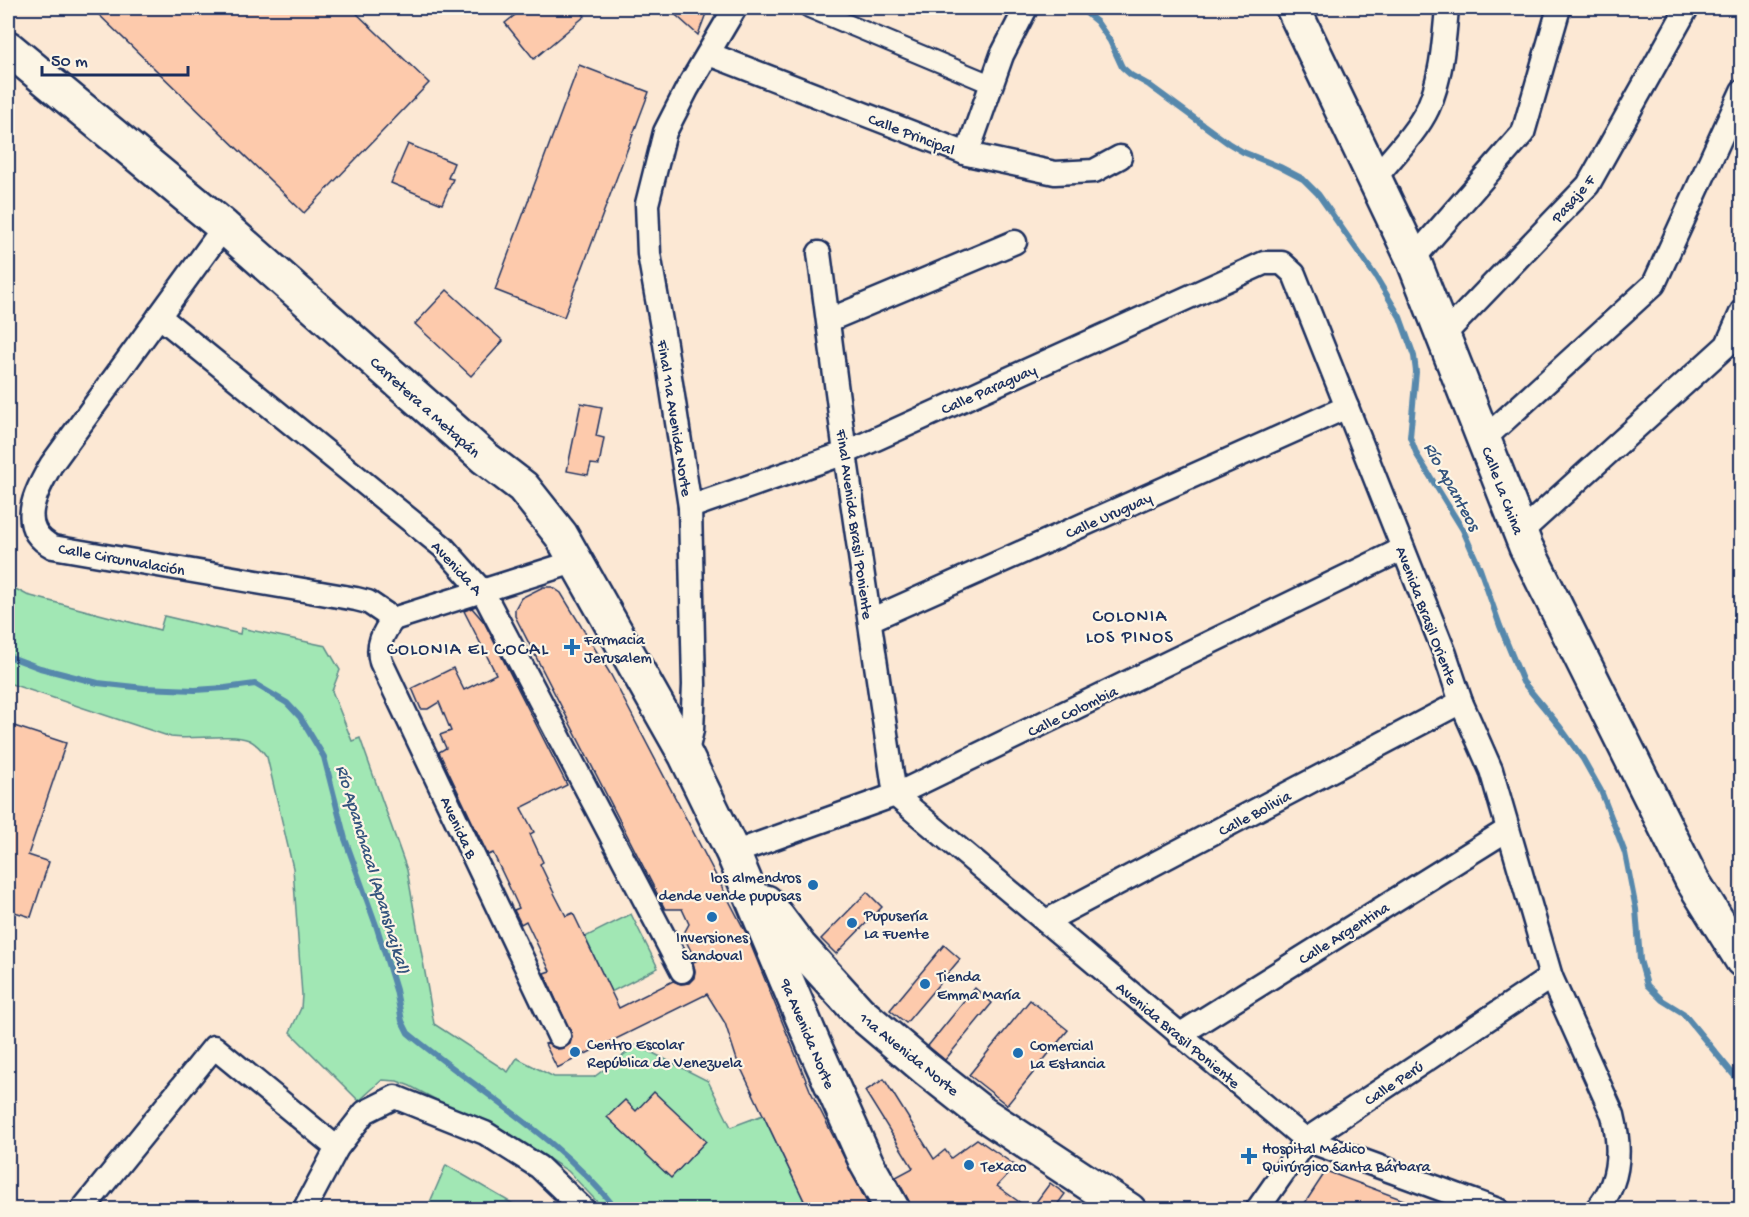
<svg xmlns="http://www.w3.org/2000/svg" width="1749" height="1217" font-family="'Gochi Hand',sans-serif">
	<rect width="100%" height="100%" fill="#fce8d4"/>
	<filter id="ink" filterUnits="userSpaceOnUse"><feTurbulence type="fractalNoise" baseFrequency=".0167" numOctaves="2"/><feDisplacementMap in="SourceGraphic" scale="12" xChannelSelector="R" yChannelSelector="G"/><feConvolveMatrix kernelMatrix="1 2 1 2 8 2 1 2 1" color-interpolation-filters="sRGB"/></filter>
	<g filter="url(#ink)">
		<g fill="#a1e7b4" stroke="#5e8b89" stroke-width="1.5">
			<path d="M8 585 27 595 160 630 164 616 240 634 241 628 326 646 340 670 332 691 352 741 360 738 407 870 434 1024 508 1072 517 1058 554 1077H594L637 1045 708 1081 731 1127 763 1115 808 1209H604L568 1171 549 1159 410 1086 397 1081 382 1080 359 1101 290 1032 301 1008 302 995 293 868 267 757C262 750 257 744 249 740 230 733 193 740 171 737L8 683Z"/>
			<polygon points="631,914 658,968 611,992 585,937"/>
			<polygon points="446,1165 522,1209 427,1209"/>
		</g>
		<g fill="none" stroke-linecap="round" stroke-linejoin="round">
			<g stroke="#5788ac" stroke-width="6">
				<polyline points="1080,8 1097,22 1110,41 1122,67 1131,75 1149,85 1228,143 1243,152 1280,167 1303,179 1318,194 1376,277 1400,317 1414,356 1416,372 1410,437 1417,455 1463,530 1480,569 1500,626 1523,682 1560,727 1583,759 1601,791 1625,853 1636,909 1640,960 1647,985 1662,1000 1683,1013 1742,1085"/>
				<path d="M8 656 40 668 98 683 144 688 195 690 225 688 255 684 287 703 300 717 324 757 345 839 377 928 396 990 402 1021 408 1033C478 1091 560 1138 617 1210"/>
			</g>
		</g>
		<g fill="#fdcaac" stroke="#1b2f5e" stroke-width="1.5">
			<polygon points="92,8 351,8 429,83 304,213"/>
			<polygon points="524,8 578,8 585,16 534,59 505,23"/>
			<polygon points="668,8 708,8 698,35"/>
			<polygon points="579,65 649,92 564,317 495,290"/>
			<polygon points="408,144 454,163 448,178 453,179 442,204 391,183"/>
			<polygon points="447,290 503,341 471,376 415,324"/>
			<polygon points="581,403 602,407 596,436 604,438 599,465 591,464 588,475 567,471"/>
			<polygon points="543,587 552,587 561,593 611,675 746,933 810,1090 870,1209 844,1209 840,1201 823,1209 808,1209 737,1060 725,1023 707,994 557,1068 545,1044 548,1043 557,1049 564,1048 570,1044 572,1036 544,973 550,971 526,921 521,924 514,910 519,908 513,895 493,853 488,855 439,752 446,748 440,735 451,731 439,702 428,709 421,709 412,688 453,668 464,690 496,674 464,611 472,608 484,622 567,785 521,808 534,832 530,834 543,862 540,864 553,891 566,916 573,913 619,1008 673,981 681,984 689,983 694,978 695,971 693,962 696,961 683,935 689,924 682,909 665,909 515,616 515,609 521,598"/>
			<polygon points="8,724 66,743 28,855 49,862 31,917 8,910"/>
			<polygon points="867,892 882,907 836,954 821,939"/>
			<polygon points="944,945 960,959 906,1023 890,1010"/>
			<polygon points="975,988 992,1003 945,1060 928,1046"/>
			<polygon points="1030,1000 1068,1030 1007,1105 969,1075"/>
			<polygon points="884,1079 934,1159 945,1150 951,1158 977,1139 1016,1166 997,1186 1029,1209 912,1209 909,1201 896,1177 913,1168 865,1091"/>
			<polygon points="654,1092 706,1141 671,1178 607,1117 625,1100 636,1111"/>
			<polygon points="1326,1171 1425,1208 1425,1209 1301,1209"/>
			<polygon points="1050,1183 1065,1194 1054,1209 1031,1209"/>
		</g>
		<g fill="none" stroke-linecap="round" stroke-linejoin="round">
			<g stroke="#1b2f5e" stroke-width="22">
				<polyline id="pedestrian" points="809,8 991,84"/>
			</g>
			<g stroke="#1b2f5e" stroke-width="27">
				<g id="minor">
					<polyline points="709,54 967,154 1055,173 1094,171 1120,157"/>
					<polyline points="967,154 1002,55 1026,8"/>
					<path d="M1375 178C1392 157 1417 132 1428 108 1442 77 1444 40 1447 8"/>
					<path d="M224 227 51 465C36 492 15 527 53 547L356 599 368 602 393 619"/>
					<polyline points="819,253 845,453 895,795 1306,1140 1498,1210"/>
					<polyline points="1413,259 1523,133 1559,8"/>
					<polyline points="159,316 443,547 483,592 682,971"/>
					<polyline points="829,320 1015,242"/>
					<polyline points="1444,335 1588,185 1687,8"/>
					<polyline points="1484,439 1654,284 1742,91"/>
					<path d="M690 507 845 453 1264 263H1282L1294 274 1445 654 1461 702 1491 770 1551 977 1613 1115C1621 1148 1621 1183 1596 1210"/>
					<polyline points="1521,532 1727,345 1742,311"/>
					<path d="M393 619C383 633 376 645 381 662L559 1036"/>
					<polyline points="393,619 577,561"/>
					<polyline points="870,620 1347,407"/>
					<polyline points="686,756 692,730 694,685 690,507 665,344 649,254 647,204 665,132 687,89 735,8"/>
					<polyline points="733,853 895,795 1403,549"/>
					<polyline points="1046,921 1461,702"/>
					<polyline points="1179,1035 1507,830"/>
					<polyline points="82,1210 214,1047 337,1148"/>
					<polyline points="304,1210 337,1148 365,1112 395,1097 485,1133 539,1167 584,1210"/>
					<polyline points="1257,1210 1306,1140 1551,977"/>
				</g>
			</g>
			<g stroke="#1b2f5e" stroke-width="38">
				<polyline id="secondary" points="1293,8 1413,259 1526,547 1692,880 1742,960"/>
			</g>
			<g stroke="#1b2f5e" stroke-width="38">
				<g id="primary">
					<polyline points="8,48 224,227 485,458 523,487 561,535 686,756 733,853 814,1045 867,1164 893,1210"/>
					<polyline points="766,902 799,946 859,1012 925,1068 982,1113 1129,1210"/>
				</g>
			</g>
			<use href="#pedestrian" stroke="#fcf5e5" stroke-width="18"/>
			<use href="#minor" stroke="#fcf5e5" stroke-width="22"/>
			<use href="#secondary" stroke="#fcf5e5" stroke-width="33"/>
			<use href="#primary" stroke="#fcf5e5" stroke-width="33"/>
		</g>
	</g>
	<g fill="#1f6fb2" stroke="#fcf5e5" stroke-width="2">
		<path d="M569 638h6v6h6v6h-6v6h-6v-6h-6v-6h6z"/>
		<circle cx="813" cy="885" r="6"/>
		<circle cx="712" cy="917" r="6"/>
		<circle cx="852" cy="923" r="6"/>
		<circle cx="925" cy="984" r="6"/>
		<circle cx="575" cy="1052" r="6"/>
		<circle cx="1018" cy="1053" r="6"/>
		<path d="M1246 1147h6v6h6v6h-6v6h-6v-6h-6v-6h6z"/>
		<circle cx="969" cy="1165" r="6"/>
	</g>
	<g text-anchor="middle" stroke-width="4.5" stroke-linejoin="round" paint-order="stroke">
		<g font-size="16" fill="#1b2f5e" stroke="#fcf5e5">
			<text transform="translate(912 133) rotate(21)" y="6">Calle Principal</text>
			<text transform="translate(1572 198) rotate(-49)" y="6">Pasaje F</text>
			<text transform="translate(988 388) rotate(-24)" y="6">Calle Paraguay</text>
			<text transform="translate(426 406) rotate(42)" y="6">Carretera a Metapán</text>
			<text transform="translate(676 418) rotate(81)" y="6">Final 11a Avenida Norte</text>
			<text transform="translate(1504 490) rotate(69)" y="6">Calle La China</text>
			<text transform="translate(1108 514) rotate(-24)" y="6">Calle Uruguay</text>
			<text transform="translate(856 524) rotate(82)" y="6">Final Avenida Brasil Poniente</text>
			<text transform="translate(122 558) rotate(10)" y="6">Calle Circunvalación</text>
			<text transform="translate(458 567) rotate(47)" y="6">Avenida A</text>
			<text transform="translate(1428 615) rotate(69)" y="6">Avenida Brasil Oriente</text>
			<text transform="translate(1072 710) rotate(-26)" y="6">Calle Colombia</text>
			<text transform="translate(1254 812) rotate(-28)" y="6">Calle Bolivia</text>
			<text transform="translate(460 827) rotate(65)" y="6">Avenida B</text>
			<text transform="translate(1343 932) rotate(-32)" y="6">Calle Argentina</text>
			<text transform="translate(809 1033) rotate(67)" y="6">9a Avenida Norte</text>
			<text transform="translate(1179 1034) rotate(40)" y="6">Avenida Brasil Poniente</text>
			<text transform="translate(910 1053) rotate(39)" y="6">11a Avenida Norte</text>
			<text transform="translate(1393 1082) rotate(-34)" y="6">Calle Perú</text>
		</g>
		<g font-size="16" fill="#1b2f5e" stroke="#fcf5e5" text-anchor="start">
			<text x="584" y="644">Farmacia<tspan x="584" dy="18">Jerusalem</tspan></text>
			<text x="801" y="882" text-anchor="end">los almendros<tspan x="801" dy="18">dende vende pupusas</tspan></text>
			<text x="864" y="920">Pupusería<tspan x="864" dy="18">La Fuente</tspan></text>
			<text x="712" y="942" text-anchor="middle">Inversiones<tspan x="712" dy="18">Sandoval</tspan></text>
			<text x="937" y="981">Tienda<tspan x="937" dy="18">Emma María</tspan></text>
			<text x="587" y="1049">Centro Escolar<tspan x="587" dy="18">República de Venezuela</tspan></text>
			<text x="1030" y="1050">Comercial<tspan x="1030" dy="18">La Estancia</tspan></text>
			<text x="1262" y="1153">Hospital Médico<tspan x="1262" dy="18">Quirúrgico Santa Bárbara</tspan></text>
			<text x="981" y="1171">Texaco</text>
		</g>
		<g font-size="18" font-style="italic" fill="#34547e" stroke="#fcf5e5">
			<text transform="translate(1453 486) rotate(61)" y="6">Río Apanteos</text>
			<text transform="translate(374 869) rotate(73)" y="6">Río Apanchacal (Apanshajkal)</text>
		</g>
		<g font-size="18" letter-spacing="1.5" fill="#1b2f5e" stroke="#fcf5e5">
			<text x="1130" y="621">COLONIA<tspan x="1130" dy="21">LOS PINOS</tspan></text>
			<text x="468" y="654">COLONIA EL COCAL</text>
		</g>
	</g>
	<rect width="1749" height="1217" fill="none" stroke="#fcf5e5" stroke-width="30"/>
	<rect x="15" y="15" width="1719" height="1187" fill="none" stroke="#1b2f5e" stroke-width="2" filter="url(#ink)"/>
	<path d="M42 66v9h146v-9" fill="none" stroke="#1b2f5e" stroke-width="3"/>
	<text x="51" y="66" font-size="18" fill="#1b2f5e" stroke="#fcf5e5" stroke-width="4.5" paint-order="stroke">50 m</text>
</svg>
